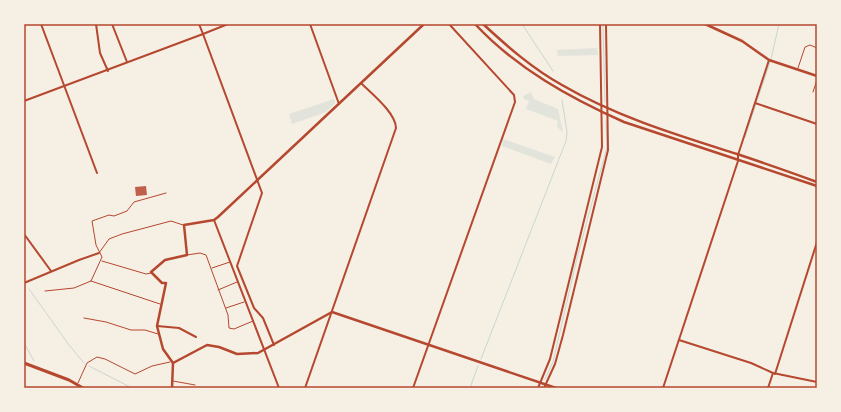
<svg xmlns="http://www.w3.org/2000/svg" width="841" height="412" font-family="Quicksand,sans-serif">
	<rect width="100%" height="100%" fill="#f6efe4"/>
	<g fill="#e2e4dc">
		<polygon points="597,48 598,55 558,56 557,50"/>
		<polygon points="531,92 534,99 558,109 563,132 557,127 558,121 526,109 529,101 524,99 523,96"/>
		<polygon points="334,99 335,103 326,112 292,124 289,114"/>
		<polygon points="503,139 555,157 551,164 502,146"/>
	</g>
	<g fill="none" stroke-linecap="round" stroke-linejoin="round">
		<g stroke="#c9d6d2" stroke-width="1">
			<polyline points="522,24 553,71"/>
			<polyline points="603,24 605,102"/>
			<polyline points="771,59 779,24"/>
			<polyline points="745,137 770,62"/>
			<polyline points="29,289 69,345 84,363"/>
			<polyline points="24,343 34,361"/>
			<polyline points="481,359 566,141 567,132 562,100"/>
			<polyline points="89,366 132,388"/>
			<polyline points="545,379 553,362 577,258 607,147 606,121"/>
			<polyline points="470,388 478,366"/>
			<polyline points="541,388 543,385"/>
		</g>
	</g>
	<polygon fill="#bf614a" points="146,186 147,195 136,196 135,187"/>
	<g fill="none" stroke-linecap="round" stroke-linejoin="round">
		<g stroke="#b5482f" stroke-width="1">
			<polyline points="798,68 805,47 810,45 817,48"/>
			<polyline points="813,92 817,80"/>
			<polyline points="99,253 109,239 122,234 171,221 183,225"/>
			<polyline points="187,255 200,253 206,255 228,315 229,328 234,329 253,321"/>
			<polyline points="102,261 146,274 151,273"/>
			<polyline points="212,268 230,262"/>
			<polyline points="91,281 160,304"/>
			<polyline points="218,290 237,282"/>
			<polyline points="45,291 74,288 91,281 102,257 96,245 92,221 109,215 114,216 127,211 134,202 166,193"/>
			<polyline points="226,308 244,302"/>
			<polyline points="84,318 106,322 131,330 145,330 158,334"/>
			<polyline points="173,381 195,385"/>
			<polyline points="78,383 87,363 97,357 105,359 135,374 152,366 170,362"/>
		</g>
		<g stroke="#b5482f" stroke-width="2">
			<polyline points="41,24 97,173"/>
			<polyline points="96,24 100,53 108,71"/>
			<polyline points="112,24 127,62"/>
			<polyline points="199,24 203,34 228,24"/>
			<polyline points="310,24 339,104"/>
			<polyline points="24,101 203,34 262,193 237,266 254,308 263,318 274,345"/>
			<polyline points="755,103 817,124"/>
			<polyline points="214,220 279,388"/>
			<polyline points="24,234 51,271"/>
			<polyline points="24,283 79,260 99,253"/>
			<polyline points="157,326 179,328 196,337"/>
			<polyline points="679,340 751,363 773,373 817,382"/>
			<polyline points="775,374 817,242"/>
			<path d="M305 388 396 128C396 113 371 93 361 83"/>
			<polyline points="413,388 515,102 514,95 449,24"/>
			<polyline points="538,388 550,359 602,147 600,24"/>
			<polyline points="544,388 555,364 563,335 608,150 606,24"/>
			<polyline points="663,388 738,161 738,155 769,60"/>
			<polyline points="768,388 773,373"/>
		</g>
		<g stroke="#b5482f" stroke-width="2.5">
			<path d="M475 24C516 68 570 98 624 122L817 186"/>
			<path d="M483 24C508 47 533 69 562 85 617 117 677 135 737 154 764 163 790 172 817 182"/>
			<polyline points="705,24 742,41 769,60 817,76"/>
			<polyline points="173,363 207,345 219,347 237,354 258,353 332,312 556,388"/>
			<polyline points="172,388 173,363 163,349 157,326 166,283 162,283 151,272 165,260 187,255 184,225 214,220 218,217 424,24"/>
		</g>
		<polyline stroke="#b5482f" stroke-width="3" points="24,363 69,380 83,388"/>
	</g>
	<rect width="841" height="412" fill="none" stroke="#f6efe4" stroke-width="50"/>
	<rect x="25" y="25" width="791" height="362" fill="none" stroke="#b5482f" stroke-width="1.5"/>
</svg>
